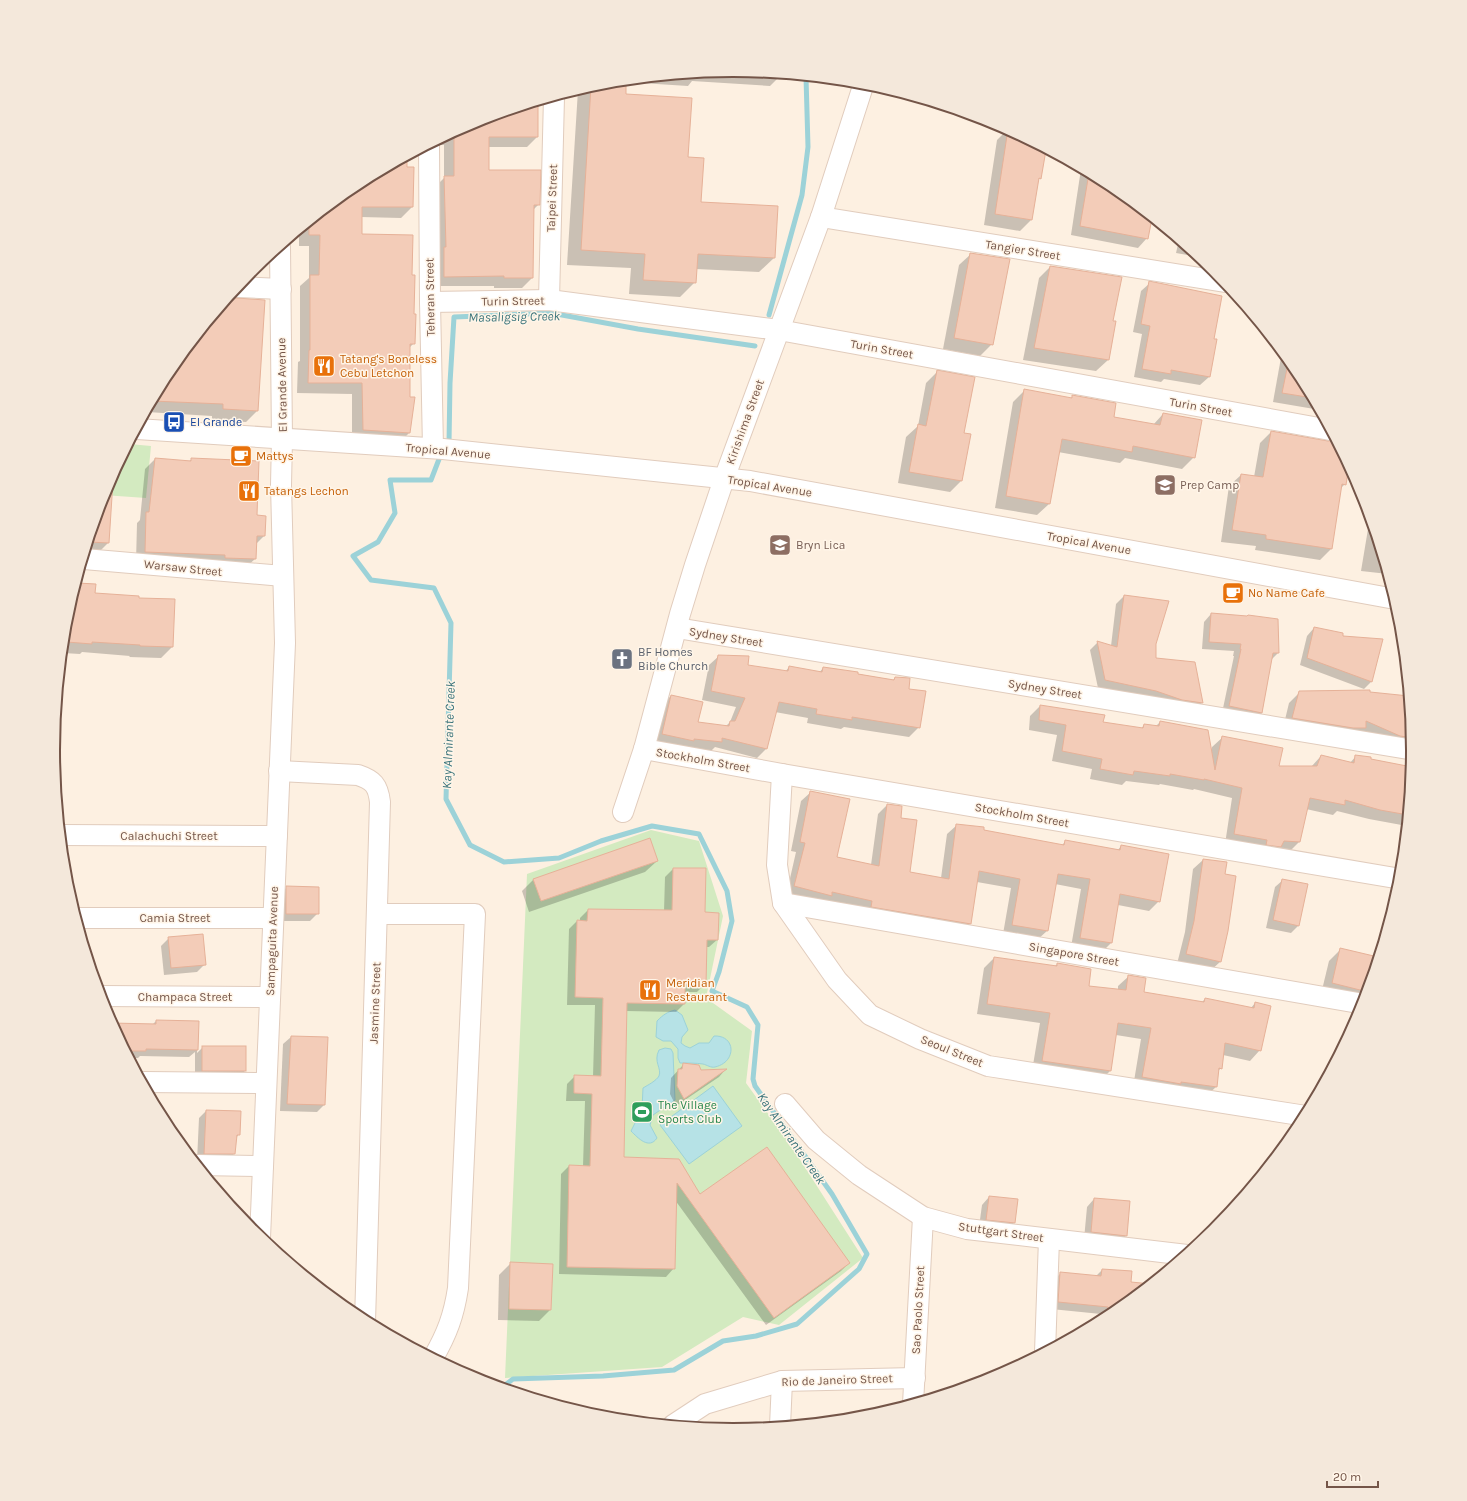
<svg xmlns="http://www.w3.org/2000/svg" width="1467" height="1501" font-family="Karla,sans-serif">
	<rect width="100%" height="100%" fill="#fdf0e1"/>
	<g fill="#d3eac0">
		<polygon points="129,444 151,446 146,498 103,495"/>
		<polygon points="651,830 699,841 723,916 706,998 752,1031 746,1083 790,1144 863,1258 779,1325 743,1317 662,1367 505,1378 527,874"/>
	</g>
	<g fill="#b6e2e6" stroke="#9cd2d8">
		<path d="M675 1010 682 1015 688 1030 682 1037 681 1043 685 1046 690 1048 699 1043H709L714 1036C736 1035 737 1062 715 1067 711 1068 707 1065 703 1064 696 1063 688 1063 680 1063L678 1058V1049L671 1041H663L656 1037 657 1021C663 1015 667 1012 675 1010Z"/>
		<path d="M665 1048 671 1049 673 1053 675 1100 653 1115 650 1125 657 1138C649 1150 638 1138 631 1131L642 1109 643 1088C648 1085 656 1081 659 1076 662 1068 653 1062 659 1050Z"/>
		<polygon points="713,1086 742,1126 689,1164 660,1125"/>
	</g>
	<g fill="#0003">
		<polygon points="734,70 781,75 770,86 692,81 688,86 625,82 625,95 687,158 700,203 774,258 759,272 696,269 695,282 680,297 629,294 631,268 567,265 578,90 601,83"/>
		<polygon points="537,102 537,137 527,147 488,147 488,171 539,204 533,210 532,278 522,288 494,288 494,286 435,286 435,187 444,178 444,145 439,145 439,140 473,122"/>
		<polygon points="1008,129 1045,149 1040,178 1038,180 1031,220 1020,231 984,225 997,140"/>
		<polygon points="406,158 412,207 401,218 361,217 361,235 411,276 414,343 409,348 409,433 398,444 352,440 352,394 297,393 298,362 300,361 300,286 309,278 309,246 299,246 299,231 356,185"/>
		<polygon points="1081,169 1112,185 1151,217 1147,238 1138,248 1071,235"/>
		<polygon points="1179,240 1199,257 1176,253"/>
		<polygon points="971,254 992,344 980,356 943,349 959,265"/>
		<polygon points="1050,267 1108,360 1096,371 1023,360 1039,278"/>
		<polygon points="1150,283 1212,339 1209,377 1200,385 1164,379 1161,382 1134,377 1142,334 1133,332 1141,291"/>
		<polygon points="229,298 237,299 257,411 246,422 212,420 212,416 147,412 168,372"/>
		<polygon points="1282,352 1299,373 1320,410 1273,402"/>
		<polygon points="938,371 963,434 970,435 961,481 950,492 898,483 906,437 918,426 926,383"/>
		<polygon points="1025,390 1070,399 1073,396 1113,418 1153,425 1163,414 1194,457 1182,469 1125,458 1120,463 1058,452 1049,504 1037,515 995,508 1013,402"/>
		<polygon points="1271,432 1328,442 1336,441 1348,464 1345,484 1341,488 1331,549 1320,560 1255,550 1256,546 1221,542 1229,486 1241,475 1254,477 1260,443"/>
		<polygon points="155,459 188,462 192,459 256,516 264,536 256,544 255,559 245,568 136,562 137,523 140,520 145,469"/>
		<polygon points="101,503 111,503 108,543 98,553 86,552"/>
		<polygon points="1370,517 1388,574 1361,571"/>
		<polygon points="76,584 95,585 94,594 172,647 161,658 129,657 130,656 82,652 80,654 63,653 66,618"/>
		<polygon points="1124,596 1155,643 1155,659 1194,663 1202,703 1194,710 1148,698 1098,688 1090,650 1098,642 1111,646 1116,604"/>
		<polygon points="1211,614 1278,653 1271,660 1262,713 1254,720 1222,713 1234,656 1233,656 1234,651 1202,649 1204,622"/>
		<polygon points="1314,628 1342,637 1371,682 1364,689 1300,665 1307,636"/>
		<polygon points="719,656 746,666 785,672 789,667 819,673 823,668 893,680 895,678 908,690 919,727 909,737 844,727 841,729 807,723 808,718 775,712 766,749 757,758 715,747 711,751 653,743 661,705 671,696 697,723 725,727 730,722 736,707 702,700 709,665"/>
		<polygon points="1300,692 1369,693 1408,697 1408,693 1414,751 1283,728 1289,703"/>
		<polygon points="1040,706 1104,715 1102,723 1141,729 1144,725 1155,727 1160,722 1211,753 1212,747 1223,737 1278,767 1311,767 1321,756 1350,763 1356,756 1404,766 1409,762 1413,762 1407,826 1369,819 1337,811 1333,815 1306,809 1299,842 1289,852 1225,844 1232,798 1194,789 1193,790 1160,784 1159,785 1126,781 1122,785 1090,779 1092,769 1052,761 1057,735 1029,730 1030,716"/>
		<polygon points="811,792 836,857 871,865 878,814 887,805 900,819 909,873 941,878 947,834 957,825 1061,846 1066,841 1118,850 1121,846 1159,901 1149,911 1118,905 1111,943 1102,952 1071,947 1081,889 1055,884 1047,931 1037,940 1003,934 1011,888 977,882 970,924 961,933 786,896 796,852 791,851 801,801"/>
		<polygon points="1203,860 1220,962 1210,971 1177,964 1185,932 1193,869"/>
		<polygon points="657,861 645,872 529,912 522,891 534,879"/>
		<polygon points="673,869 704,913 718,939 709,947 706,947 705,984 697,992 684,992 684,1004 676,1012 626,1011 623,1158 678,1160 700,1195 849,1263 841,1271 766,1325 675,1200 674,1268 666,1277 559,1274 561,1174 569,1166 583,1166 585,1101 566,1101 567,1084 575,1076 593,1077 595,1005 567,1005 569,929 577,921 580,921 580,918 588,910 664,911 665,877"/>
		<polygon points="1283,880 1298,926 1291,933 1266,928 1275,887"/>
		<polygon points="287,887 318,913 310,921 279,921 279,895"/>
		<polygon points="169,938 205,964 197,972 164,975 161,946"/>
		<polygon points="1340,950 1378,958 1364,1005 1321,994 1329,961"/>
		<polygon points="994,958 1055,966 1057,964 1087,986 1118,990 1118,986 1129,976 1143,993 1202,1002 1205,999 1251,1008 1255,1003 1260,1050 1250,1061 1223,1055 1221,1068 1218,1071 1216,1087 1205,1097 1133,1087 1141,1039 1116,1035 1110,1071 1100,1081 1032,1071 1040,1023 977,1014 984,968"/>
		<polygon points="156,1021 198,1022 197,1053 203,1047 245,1071 237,1078 195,1078 195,1052 189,1057 140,1056 138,1058 130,1058 112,1024 153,1024"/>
		<polygon points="291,1037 327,1038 324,1105 317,1112 280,1111 283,1044"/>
		<polygon points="684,1064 700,1071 725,1070 719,1077 676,1106 670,1094 671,1078"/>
		<polygon points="206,1111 239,1134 236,1138 234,1154 227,1161 197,1161 199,1118"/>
		<polygon points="989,1197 1014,1223 1007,1230 979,1227 982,1205"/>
		<polygon points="1094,1199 1126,1236 1119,1243 1084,1239 1087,1207"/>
		<polygon points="511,1263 550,1310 539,1321 498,1320 499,1275"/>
		<polygon points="1102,1270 1130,1283 1150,1285 1111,1316 1100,1323 1101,1314 1051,1309 1053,1281 1061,1273 1095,1277"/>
		<polygon points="982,1375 999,1376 972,1386"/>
	</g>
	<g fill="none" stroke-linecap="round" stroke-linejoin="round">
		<g stroke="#9cd2d8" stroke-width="5">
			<polyline points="769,315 802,195 808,147 806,77"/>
			<polyline points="448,444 449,443 450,383 454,317 551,313 638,329 755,346"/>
			<polyline points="441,454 431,480 390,480 395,513 378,542 353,556 371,580 434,588 451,623 446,799 470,845 504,862 559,858 601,841 652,826 699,834 727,891 732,921 719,972 712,991 747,1007 758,1025 753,1079 755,1086 832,1194 867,1254 859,1269 797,1324 756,1336 723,1341 674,1370 603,1376 513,1379 501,1388"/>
		</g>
	</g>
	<g fill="#f3ccb8" stroke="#e6b198">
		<polygon points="626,81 626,94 692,98 688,157 704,158 701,202 778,206 775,258 698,254 696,283 643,280 645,254 581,250 591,86 601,83"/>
		<polygon points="538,102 538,137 489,137 489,170 541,170 540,205 534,205 533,278 504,278 504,276 444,277 444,247 446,247 444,176 454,176 454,132 473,122"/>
		<polygon points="1008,129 1046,150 1041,179 1039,178 1032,220 995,214"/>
		<polygon points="407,157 407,167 414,167 413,207 362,207 362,234 413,235 412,275 415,275 414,314 416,314 415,344 410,344 410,397 415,397 410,433 363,430 362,383 308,383 309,350 310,350 310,275 319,275 320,235 309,235 309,222 356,185"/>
		<polygon points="1089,173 1112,185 1152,218 1148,239 1080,226"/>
		<polygon points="970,253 1010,259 993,345 954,338"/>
		<polygon points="1050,266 1122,277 1113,321 1116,321 1109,360 1034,348"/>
		<polygon points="1149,281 1222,296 1214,339 1217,339 1210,377 1171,370 1171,374 1142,369 1150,326 1141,324"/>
		<polygon points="230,297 237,298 265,300 258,411 223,409 223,404 152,401 168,372"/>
		<polygon points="1289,359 1299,373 1313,398 1282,393"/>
		<polygon points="937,370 975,377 964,433 971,434 962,481 909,472 918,424 926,426"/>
		<polygon points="1024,389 1072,398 1072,395 1116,403 1114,417 1160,425 1163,413 1202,420 1195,458 1133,446 1132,452 1062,439 1050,504 1006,496"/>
		<polygon points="1271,431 1328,441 1335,440 1349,465 1346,485 1342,484 1332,549 1266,539 1266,535 1232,530 1241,474 1263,477"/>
		<polygon points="155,458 191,461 191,458 259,461 257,515 266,516 265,536 257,536 256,559 225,558 225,555 145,552 146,512 149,512"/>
		<polygon points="110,481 113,481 109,543 89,542 105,490"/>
		<polygon points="77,583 96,584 95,593 139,596 139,598 175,599 173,647 140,646 140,645 92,642 92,644 67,642 69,609"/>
		<polygon points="1124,595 1169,601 1156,644 1156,658 1195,662 1203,703 1182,700 1156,691 1105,680 1097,641 1117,647"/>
		<polygon points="1211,613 1247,616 1248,615 1278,619 1279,653 1273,653 1262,713 1229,706 1241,649 1240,649 1241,644 1209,642"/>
		<polygon points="1314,627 1343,633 1343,636 1383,639 1372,682 1307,658"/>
		<polygon points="718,655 749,656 748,665 788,671 789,666 822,672 823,667 858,672 858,674 894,680 895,677 910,678 909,689 926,691 920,728 852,717 852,720 816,714 817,709 779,702 767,749 722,738 722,742 694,739 694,741 662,734 671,695 703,702 698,722 729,726 730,721 735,721 745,698 711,691"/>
		<polygon points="1370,690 1370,692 1409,696 1413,738 1400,736 1366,721 1366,728 1353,728 1292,718 1299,691"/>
		<polygon points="1040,705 1105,715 1103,722 1143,728 1144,724 1159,726 1160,721 1208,730 1215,770 1222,736 1283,748 1279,766 1317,766 1321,755 1354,763 1355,755 1371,757 1371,759 1412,767 1408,815 1380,810 1345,800 1345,805 1310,798 1300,842 1284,841 1281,847 1266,845 1267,840 1234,834 1242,788 1204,779 1204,780 1170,774 1170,776 1134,771 1133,775 1100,769 1102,759 1062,751 1066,725 1039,720"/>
		<polygon points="810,791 850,799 837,857 879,866 887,804 902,806 901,818 917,820 910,872 949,879 956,824 984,827 984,830 1064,845 1065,840 1120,850 1121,845 1169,854 1160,902 1120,894 1112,943 1080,938 1090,879 1058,874 1048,931 1012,925 1020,879 979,871 971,924 871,907 872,901 832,892 832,896 794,886 805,843 800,842"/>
		<polygon points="650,838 658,861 541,901 533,879"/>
		<polygon points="1203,859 1227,862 1225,874 1236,876 1228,931 1221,962 1186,954 1194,921"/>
		<polygon points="673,868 706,868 705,912 719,913 718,940 707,940 706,985 685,984 685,1004 627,1003 624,1157 679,1159 700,1194 767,1147 850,1263 774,1318 677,1183 675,1269 567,1267 569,1165 590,1166 592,1094 574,1093 574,1075 601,1076 603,998 575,997 577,920 587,921 588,909 672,910"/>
		<polygon points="1282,879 1308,884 1299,926 1273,920"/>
		<polygon points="286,886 319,887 319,914 286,914"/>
		<polygon points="203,934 206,965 171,968 168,937"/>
		<polygon points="1340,948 1378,957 1368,992 1332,983"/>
		<polygon points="994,957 1057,966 1057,963 1091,969 1089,986 1126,990 1128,975 1146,978 1144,992 1204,1002 1205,998 1254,1008 1255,1002 1271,1006 1261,1051 1225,1043 1222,1069 1219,1068 1217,1087 1181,1082 1181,1084 1142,1077 1151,1028 1118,1023 1111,1071 1042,1061 1050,1013 987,1004"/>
		<polygon points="156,1020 199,1021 198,1050 146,1049 146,1051 126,1051 111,1023 156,1024"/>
		<polygon points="291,1036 328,1037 325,1105 287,1104"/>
		<rect x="202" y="1046" width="44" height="25"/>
		<polygon points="683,1063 699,1065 701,1070 727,1069 684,1099 677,1086 678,1069 682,1069"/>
		<polygon points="206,1110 241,1111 240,1135 237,1135 235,1154 204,1154"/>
		<polygon points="989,1196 1018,1199 1015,1223 986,1220"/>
		<polygon points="1094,1198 1130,1201 1127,1236 1091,1232"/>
		<polygon points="510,1262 553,1264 551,1310 509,1309"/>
		<polygon points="1102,1269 1132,1271 1131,1282 1151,1284 1106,1319 1108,1307 1058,1302 1060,1272 1101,1276"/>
	</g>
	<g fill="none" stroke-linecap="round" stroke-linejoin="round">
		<g stroke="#e1ccbd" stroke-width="22">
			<g id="minor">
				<polyline points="429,145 430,302 433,448"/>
				<polyline points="821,217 1225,282"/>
				<polyline points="238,287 281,289"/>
				<polyline points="549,300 554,97"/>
				<polyline points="430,302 549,300 779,330 1330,430"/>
				<polyline points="137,429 443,449 750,481 1395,599"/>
				<polyline points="84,559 283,576"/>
				<polyline points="677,628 1414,750"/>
				<polyline points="644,749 782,774 1401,879"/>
				<path d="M279 771 358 775C373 780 378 785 380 802L365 1322"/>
				<polyline points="782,774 777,865 783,903 837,980 870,1015 920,1039 988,1066 1306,1116"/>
				<polyline points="623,812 644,749 680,614 695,565 724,479 821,217 864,83"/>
				<polyline points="61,835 277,836"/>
				<polyline points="783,903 1364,1004"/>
				<path d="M377 914H475L458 1288C454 1315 447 1334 433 1358"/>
				<polyline points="77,918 273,918"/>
				<polyline points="100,996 270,997"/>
				<polyline points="143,1082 266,1083"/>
				<polyline points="785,1104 816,1140 859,1175 923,1217 967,1229 1187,1255"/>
				<polyline points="198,1165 263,1166"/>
				<polyline points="260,1238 285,643 281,485 282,439 280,247"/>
				<polyline points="1045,1352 1049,1239"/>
				<polyline points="913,1404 923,1217"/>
				<polyline points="673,1425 705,1404 782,1381 915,1378"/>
				<polyline points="780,1426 782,1381"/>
			</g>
		</g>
		<use href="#minor" stroke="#fff" stroke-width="20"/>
	</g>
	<defs>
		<g id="restaurant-square" transform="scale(1.15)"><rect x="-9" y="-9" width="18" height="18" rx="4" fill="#e8710a" stroke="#fff5e8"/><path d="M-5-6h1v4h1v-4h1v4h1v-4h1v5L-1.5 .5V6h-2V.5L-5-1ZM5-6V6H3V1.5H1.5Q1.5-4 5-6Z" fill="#fff"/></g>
		<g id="bus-square" transform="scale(1.15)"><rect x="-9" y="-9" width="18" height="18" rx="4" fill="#1a4fb4" stroke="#fff5e8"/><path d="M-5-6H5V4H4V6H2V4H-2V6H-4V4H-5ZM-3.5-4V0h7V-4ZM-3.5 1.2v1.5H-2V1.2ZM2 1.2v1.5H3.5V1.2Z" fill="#fff"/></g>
		<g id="cafe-square" transform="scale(1.15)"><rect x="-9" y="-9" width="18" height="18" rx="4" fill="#e8710a" stroke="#fff5e8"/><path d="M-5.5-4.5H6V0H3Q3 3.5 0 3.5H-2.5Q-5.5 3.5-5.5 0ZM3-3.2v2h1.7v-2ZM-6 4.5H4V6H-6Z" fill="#fff"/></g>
		<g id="school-square" transform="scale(1.15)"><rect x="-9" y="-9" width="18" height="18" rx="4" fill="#8d6e63" stroke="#fff5e8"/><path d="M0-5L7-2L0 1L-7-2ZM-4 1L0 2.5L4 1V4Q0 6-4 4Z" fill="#fff"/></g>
		<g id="church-square" transform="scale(1.15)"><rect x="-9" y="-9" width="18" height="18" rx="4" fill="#6b7280" stroke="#fff5e8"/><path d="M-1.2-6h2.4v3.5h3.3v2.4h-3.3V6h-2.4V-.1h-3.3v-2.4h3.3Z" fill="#fff"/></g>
		<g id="stadium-square" transform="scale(1.15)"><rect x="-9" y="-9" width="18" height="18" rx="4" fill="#2e9e5b" stroke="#fff5e8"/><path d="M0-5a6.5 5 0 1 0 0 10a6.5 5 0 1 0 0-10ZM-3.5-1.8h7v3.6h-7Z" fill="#fff"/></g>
	</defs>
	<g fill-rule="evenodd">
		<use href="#restaurant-square" x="324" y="366"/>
		<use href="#bus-square" x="174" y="422"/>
		<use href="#cafe-square" x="241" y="456"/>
		<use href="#school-square" x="1165" y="485"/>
		<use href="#restaurant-square" x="249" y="491"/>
		<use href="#school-square" x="780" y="545"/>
		<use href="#cafe-square" x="1233" y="593"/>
		<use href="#church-square" x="622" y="659"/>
		<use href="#restaurant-square" x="650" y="990"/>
		<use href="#stadium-square" x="642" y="1112"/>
	</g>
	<g text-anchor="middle" stroke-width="3" stroke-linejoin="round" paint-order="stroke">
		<g font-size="12" fill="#745548" stroke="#fff5e8">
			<text transform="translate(552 198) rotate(-88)" y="4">Taipei Street</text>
			<text transform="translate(1023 250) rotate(9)" y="4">Tangier Street</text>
			<text transform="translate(430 297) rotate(-91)" y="4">Teheran Street</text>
			<text transform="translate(513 301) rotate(-1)" y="4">Turin Street</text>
			<text transform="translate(882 349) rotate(10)" y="4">Turin Street</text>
			<text transform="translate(282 385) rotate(-91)" y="4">El Grande Avenue</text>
			<text transform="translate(1201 407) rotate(10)" y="4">Turin Street</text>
			<text transform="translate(745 422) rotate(-70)" y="4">Kirishima Street</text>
			<text transform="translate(448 451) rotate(5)" y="4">Tropical Avenue</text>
			<text transform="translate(770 486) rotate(9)" y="4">Tropical Avenue</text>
			<text transform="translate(1089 543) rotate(10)" y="4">Tropical Avenue</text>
			<text transform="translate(183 568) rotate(6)" y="4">Warsaw Street</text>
			<text transform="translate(726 637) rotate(9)" y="4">Sydney Street</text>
			<text transform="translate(1045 689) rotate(9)" y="4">Sydney Street</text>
			<text transform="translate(703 760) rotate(10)" y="4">Stockholm Street</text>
			<text transform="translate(1022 815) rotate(10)" y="4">Stockholm Street</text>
			<text x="169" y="840">Calachuchi Street</text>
			<text x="175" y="922">Camia Street</text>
			<text transform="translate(272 941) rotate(-88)" y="4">Sampaguita Avenue</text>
			<text transform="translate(1074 954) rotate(10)" y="4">Singapore Street</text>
			<text x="185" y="1001">Champaca Street</text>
			<text transform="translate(375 1003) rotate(-88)" y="4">Jasmine Street</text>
			<text transform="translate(952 1051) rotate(22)" y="4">Seoul Street</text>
			<text transform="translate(1001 1232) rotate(8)" y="4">Stuttgart Street</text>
			<text transform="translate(918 1310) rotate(-87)" y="4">Sao Paolo Street</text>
			<text transform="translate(837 1380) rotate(-2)" y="4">Rio de Janeiro Street</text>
		</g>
		<g font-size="12" fill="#c56008" stroke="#fff5e8" text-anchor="start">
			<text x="340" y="363">Tatang's Boneless<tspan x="340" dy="14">Cebu Letchon</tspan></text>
			<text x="256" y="460">Mattys</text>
			<text x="264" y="495">Tatangs Lechon</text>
			<text x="1248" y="597">No Name Cafe</text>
			<text x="666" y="987">Meridian<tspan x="666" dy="14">Restaurant</tspan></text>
		</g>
		<g font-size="12" fill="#164399" stroke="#fff5e8" text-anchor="start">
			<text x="190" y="426">El Grande</text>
		</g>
		<g font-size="12" fill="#785e54" stroke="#fff5e8" text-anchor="start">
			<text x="1180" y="489">Prep Camp</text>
			<text x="796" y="549">Bryn Lica</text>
		</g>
		<g font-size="12" fill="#5b616d" stroke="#fff5e8" text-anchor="start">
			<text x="638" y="656">BF Homes<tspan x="638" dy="14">Bible Church</tspan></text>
		</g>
		<g font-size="12" fill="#27864d" stroke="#fff5e8" text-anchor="start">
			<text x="658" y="1109">The Village<tspan x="658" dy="14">Sports Club</tspan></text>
		</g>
		<g font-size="13" font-style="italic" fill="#3b747b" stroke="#fff5e8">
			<text transform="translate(514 316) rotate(-1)" y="5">Masaligsig Creek</text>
			<text transform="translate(448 735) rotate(-88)" y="5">Kay Almirante Creek</text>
			<text transform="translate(792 1138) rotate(55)" y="5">Kay Almirante Creek</text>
		</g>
	</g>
	<path d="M0 0H1467V1501H0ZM60 750a673 673 0 1 1 1346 0a673 673 0 1 1-1346 0Z" fill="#f4e8db" fill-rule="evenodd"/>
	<path fill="none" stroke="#745548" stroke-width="2" d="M60 750a673 673 0 1 1 1346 0a673 673 0 1 1-1346 0Z"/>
	<path d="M1327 1481v6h51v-6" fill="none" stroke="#745548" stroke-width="2"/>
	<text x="1333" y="1481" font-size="12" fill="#745548" stroke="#fff5e8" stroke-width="3" paint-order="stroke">20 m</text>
</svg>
